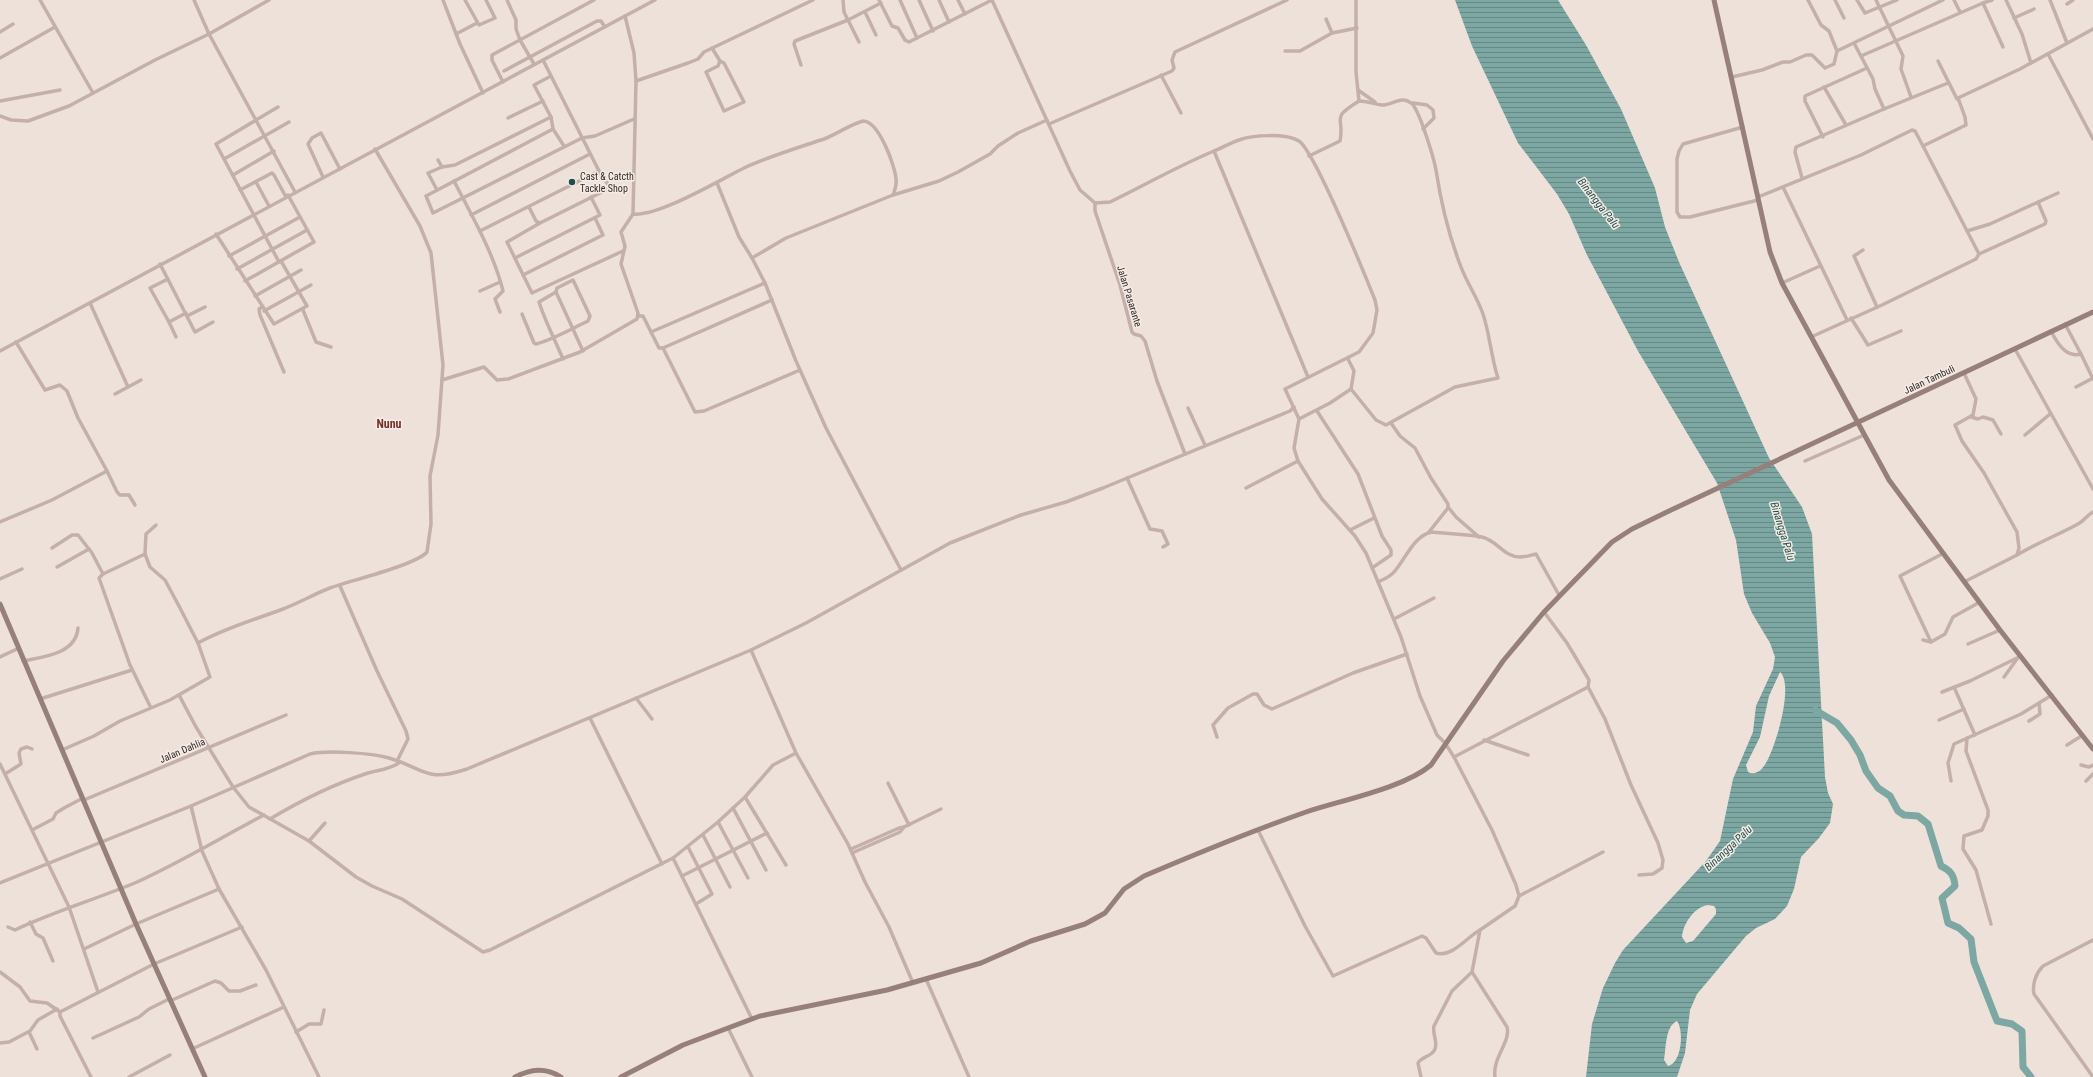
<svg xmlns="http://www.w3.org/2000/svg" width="2093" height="1077" font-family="'Roboto Condensed',sans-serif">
	<defs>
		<pattern id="water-rules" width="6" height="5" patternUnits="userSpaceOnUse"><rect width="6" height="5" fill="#7da7a2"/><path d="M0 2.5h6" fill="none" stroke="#678884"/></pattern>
	</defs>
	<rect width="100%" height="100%" fill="#eee1da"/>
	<path fill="url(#water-rules)" fill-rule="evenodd" d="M1455 0H1558L1586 45 1621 109 1655 188 1665 227 1679 262 1769 458 1802 507 1812 534 1825 777 1828 793 1833 804 1830 823 1819 838 1801 857 1794 889 1787 906 1775 919 1756 928 1746 936 1697 994 1690 1010 1685 1053 1677 1077H1586L1592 1024 1603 988 1615 963 1623 950 1706 861 1720 841 1733 779 1753 732 1756 706 1773 669 1775 657 1770 643 1752 613 1744 594 1736 540 1717 483 1638 351 1587 255 1569 214 1557 194 1518 143 1472 46ZM1780 672C1795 685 1774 753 1764 766 1760 772 1754 775 1748 772L1746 765 1760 737 1769 696ZM1708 905 1714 906 1716 909V914L1693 941 1686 943 1682 937C1683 924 1694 907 1708 905ZM1677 1021C1684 1030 1682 1063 1668 1066L1664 1060C1666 1049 1665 1026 1677 1021Z"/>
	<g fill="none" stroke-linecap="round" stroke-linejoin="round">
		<path stroke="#7da7a2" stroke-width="7" d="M1815 710 1837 723 1851 740 1860 755 1866 771 1878 788 1890 796 1898 811 1904 815 1918 816 1928 824 1941 866C1951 871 1954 875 1955 886L1942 898 1948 923 1959 928 1971 939 1974 962 1997 1021 2012 1024 2022 1031 2023 1067 2031 1077"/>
		<g stroke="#c4b0a8" stroke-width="3.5">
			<polyline points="40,0 93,93"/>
			<polyline points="269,0 209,34 295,192"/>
			<polyline points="443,0 460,44 483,93"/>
			<polyline points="465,0 479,25 495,18 486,0"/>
			<polyline points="507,0 516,20 516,29 520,40 534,64"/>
			<polyline points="843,0 844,12 859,42"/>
			<polyline points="879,0 892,26 898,28 905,40 909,42 992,0"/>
			<polyline points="900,0 917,38"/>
			<polyline points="919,0 933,31"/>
			<polyline points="939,0 949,22"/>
			<polyline points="958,0 965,14"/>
			<path d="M992 0 1070 171 1080 190 1095 203 1110 202C1145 185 1178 166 1214 151 1222 148 1230 143 1239 140 1252 135 1286 133 1299 141 1315 152 1365 275 1375 300L1377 310 1373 333 1359 352 1285 389 1299 419 1294 448 1298 461 1322 499 1355 536 1366 553 1401 637 1420 696 1437 735 1445 743 1454 757 1492 830 1516 885 1519 896 1515 906 1480 930 1472 972 1507 1027C1511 1042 1492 1058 1495 1077"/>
			<polyline points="1835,0 1844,18"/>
			<polyline points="1857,0 1865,13 1897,0"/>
			<polyline points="1876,0 1903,56 1901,69 1911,97"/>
			<polyline points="1954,0 1960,12"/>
			<polyline points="2006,0 2022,34 2031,63"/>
			<polyline points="2050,0 2067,43"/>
			<polyline points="1983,3 1992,0"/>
			<polyline points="2067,4 2073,0"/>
			<polyline points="865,12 876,35"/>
			<polyline points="2014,18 2034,9"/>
			<polyline points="1326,19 1332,33"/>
			<polyline points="0,32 13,24"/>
			<polyline points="456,34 477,23"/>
			<polyline points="1854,43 1873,79 1875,89 1884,109"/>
			<polyline points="712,48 720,61 724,63 744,102 724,111 706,72 718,66 720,61"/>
			<polyline points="1285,51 1300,51 1332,33 1357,28"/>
			<polyline points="1837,51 1943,0"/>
			<polyline points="2048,54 2093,139"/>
			<polyline points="1861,56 1983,3 2003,47"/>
			<polyline points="0,58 55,27"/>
			<polyline points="1938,61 1957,99"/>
			<polyline points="801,65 794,44 795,41 848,20 881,3"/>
			<polyline points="504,71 597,21 601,21 605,27"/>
			<polyline points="1161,75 1181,113"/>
			<polyline points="551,76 534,85 551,117 553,129 564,146"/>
			<polyline points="1732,77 1762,70 1783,62 1790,62 1806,55 1812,55 1825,68 1834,64 1837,51 1829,31 1821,25 1808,0"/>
			<polyline points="636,81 688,63 698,59 704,52 813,0"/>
			<polyline points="503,82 492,60 492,55 594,0"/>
			<polyline points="1824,87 1846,125"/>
			<polyline points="1358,90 1375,102"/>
			<polyline points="0,101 60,90"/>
			<polyline points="1413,103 1427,105 1433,110 1434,118 1423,129"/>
			<polyline points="278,107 216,144 279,262"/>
			<polyline points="0,116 11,120 28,121 69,106 155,60 209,34 194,0"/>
			<polyline points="508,118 543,101"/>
			<polyline points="1049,124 1172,71 1174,68 1172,60 1175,52 1287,0"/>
			<polyline points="1743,127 1683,144 1679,151 1677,159 1677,212 1680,217 1690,217 1758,200"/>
			<polyline points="553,129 426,196 433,213 582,138 595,136 634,119"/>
			<polyline points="1823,137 1805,101 1805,96 1867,68"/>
			<polyline points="1214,151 1308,377"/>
			<path d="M1309 156 1340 141C1345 115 1329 120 1359 101L1356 72V0"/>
			<polyline points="224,159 289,122"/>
			<polyline points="438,160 442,167"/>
			<polyline points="233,175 274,151"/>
			<polyline points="323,177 308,144 312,138 321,133 340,169"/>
			<polyline points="1802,178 1795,152 1796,147 1884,109 1948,83"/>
			<path d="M454 181C472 216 494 254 503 291L495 299 500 312"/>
			<polyline points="256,182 269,206"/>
			<polyline points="717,183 739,237 752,258 765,283 796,361 826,428 901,570"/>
			<polyline points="1783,187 1847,320"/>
			<polyline points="240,190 272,173 274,175 286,197"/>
			<polyline points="437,190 428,173 442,167 455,165 551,117"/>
			<polyline points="1758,197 1861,155 1912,130 1915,131 1923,146"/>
			<polyline points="1095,203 1095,211 1120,285 1132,332 1134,334 1141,336 1145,341 1157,381 1185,454"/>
			<polyline points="529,207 536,221 540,223 608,189 609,186 599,171"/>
			<path d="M633 214C658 217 720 180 744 168 770 156 797 148 824 139 837 134 849 125 863 121 879 121 895 166 896 179 897 185 895 190 893 195"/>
			<polyline points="471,215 590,154"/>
			<polyline points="540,223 507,242 532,293 623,251"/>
			<polyline points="480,231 599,171 543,60"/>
			<polyline points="1967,231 1990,224 2058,193"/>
			<polyline points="216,234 274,324 307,306 281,261"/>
			<polyline points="1863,250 1854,256 1877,307"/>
			<polyline points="1979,254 2045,224 2046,221 2038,202"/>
			<polyline points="229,256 300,217"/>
			<polyline points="515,258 600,215 591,197"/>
			<polyline points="752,258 786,238 893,195 939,181 958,172 990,154 998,146 1018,133 1047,120"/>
			<polyline points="160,264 195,332 213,322"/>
			<polyline points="237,269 307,230"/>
			<polyline points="523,275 603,235 595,218"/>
			<polyline points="168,279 150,288 169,322 186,313"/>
			<polyline points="245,281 314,242 288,195"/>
			<polyline points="1782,283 1820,266"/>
			<polyline points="480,291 500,282"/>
			<polyline points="556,292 583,351"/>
			<polyline points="255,296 301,270"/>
			<polyline points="90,303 128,387 115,394"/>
			<polyline points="262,307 259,309 260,315 284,372"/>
			<polyline points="303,310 316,342 331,347"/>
			<polyline points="264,311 311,285"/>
			<path d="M522 314 534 343 536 344C554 339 571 329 588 321L590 316 573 280 557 288 556 292 539 302C545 321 555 340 563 359"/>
			<polyline points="187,316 205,307"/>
			<polyline points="638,316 643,316 659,348 663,348 772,300"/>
			<polyline points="1851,318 1868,345 1901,331"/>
			<polyline points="169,322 176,337"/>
			<polyline points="2065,324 2081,354"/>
			<path d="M2051 331C2057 343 2066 358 2081 354L2093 379"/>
			<polyline points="651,332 765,283"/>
			<polyline points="1811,337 1882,305 1976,259 1979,254 1923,146 1966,125 1965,117 1958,98 2020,69 2093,29"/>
			<polyline points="663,348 695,412 704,411 800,370"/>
			<polyline points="2015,349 2093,489"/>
			<polyline points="0,351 655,0"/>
			<polyline points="1964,373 1976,399 1973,415 1955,425 1962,441 1984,473 2017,532 2019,548 2017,555 1964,582"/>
			<polyline points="442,380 484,367 497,380 508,379 580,352 637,319 638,313 621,264 625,246 621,232 633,214 636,81 634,53 625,16"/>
			<polyline points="128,387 141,380"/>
			<polyline points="2076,387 2093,378"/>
			<path d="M1351 389 1376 420 1386 425 1455 387 1498 378C1491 357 1490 335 1483 314 1477 297 1467 283 1461 267 1449 236 1441 203 1436 170 1434 159 1419 108 1411 103 1401 95 1393 105 1382 105 1374 104 1367 101 1359 101"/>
			<polyline points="1188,408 1205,445"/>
			<polyline points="1317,411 1358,474 1382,536 1391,550 1391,555 1372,568"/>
			<polyline points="1971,417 1978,419 1983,417 1993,420 2001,434"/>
			<polyline points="1299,419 1330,403 1351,389 1354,371 1348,359"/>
			<polyline points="1391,423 1400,436 1415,448 1431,478 1448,504 1448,508 1429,532"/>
			<polyline points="2025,435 2050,414"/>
			<polyline points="1805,461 1864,435"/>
			<polyline points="107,471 117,492 120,495 129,495 135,505"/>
			<polyline points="1127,478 1150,529 1162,531 1168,544 1163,547"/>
			<polyline points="1246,488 1298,461"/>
			<polyline points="1448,507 1456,517 1479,537"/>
			<polyline points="0,522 52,500 107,471 78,418 67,391 60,385 45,390 16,342"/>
			<polyline points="1350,530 1374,518"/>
			<polyline points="52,548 72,535 78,535 92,553 103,574"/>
			<polyline points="145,554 146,534 156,525"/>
			<path d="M2017 555C2037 543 2058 535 2078 524 2084 521 2087 515 2093 512"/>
			<polyline points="57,567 89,549"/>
			<polyline points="0,579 22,569"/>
			<path d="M1378 582C1384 579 1390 577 1394 572 1405 560 1414 535 1432 532 1449 534 1466 534 1482 537 1498 541 1504 557 1520 557 1526 557 1531 555 1536 554L1559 595"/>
			<polyline points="340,586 377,671 406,731 408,739 397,761"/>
			<polyline points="1544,612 1567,643 1589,680 1588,687 1605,719 1631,785 1658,843 1663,860 1662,868 1653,874 1639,875"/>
			<polyline points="1394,619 1434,598"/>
			<polyline points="1923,640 1931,642 1945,634 1953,617 1980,602"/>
			<polyline points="1931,642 1900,576 1944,553"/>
			<path d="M198 643C225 628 254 620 283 609 299 603 314 594 330 588 349 581 416 565 427 552L431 524 430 476 438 435 443 365 431 253 420 226 375 149"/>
			<polyline points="1968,644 2000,630"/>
			<polyline points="751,650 796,753 848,844 865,882 889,927 913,983"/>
			<polyline points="0,657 17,649"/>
			<path d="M23 661C43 657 76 654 78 628"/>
			<polyline points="2004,677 2017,659"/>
			<polyline points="1954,687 1975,735"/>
			<polyline points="1942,692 1970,681 2021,656"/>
			<polyline points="179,695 196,727 233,787 249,807 309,841 356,877 372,886 402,899 483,952 490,950 673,858 718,822 745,797 773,765 796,753"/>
			<polyline points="636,698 652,719"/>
			<polyline points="40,699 132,670"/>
			<polyline points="590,718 662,864"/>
			<polyline points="1939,720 1964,709"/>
			<polyline points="2029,721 2040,714 2039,703"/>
			<polyline points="1217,737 1213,725 1228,708 1253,694 1257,694 1264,705 1272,709 1353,673 1407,654"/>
			<polyline points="1967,738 1966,751 1988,810 1988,816 1982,830 1964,836 1963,849 1976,870 1991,924"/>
			<polyline points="1484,740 1528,755"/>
			<polyline points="2067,745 2083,735"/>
			<polyline points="62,750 94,736 120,721 170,700 210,677 198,643 180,608 165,580 150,567 145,554 103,574 99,578 130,665 151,708"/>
			<polyline points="1454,757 1588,687"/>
			<polyline points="0,764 69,907 98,992"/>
			<polyline points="2081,765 2089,767 2093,765"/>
			<polyline points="5,774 21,764 19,753 21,749 27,747 32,749"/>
			<polyline points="1951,781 1948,763 1954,744 2021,714 2052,695"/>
			<polyline points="2086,781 2093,774"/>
			<polyline points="888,783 909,825"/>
			<polyline points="745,797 786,865"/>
			<polyline points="84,800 286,715"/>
			<polyline points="191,806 202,851 219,889 266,970 319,1077"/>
			<polyline points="733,808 766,870"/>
			<path d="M270 819C300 801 332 785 365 774 376 770 391 770 400 762"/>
			<polyline points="718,822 748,878"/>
			<polyline points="32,830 53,819 56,813 64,808 83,798"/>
			<path d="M1258 830 1305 926 1333 976 1422 936 1426 938 1436 953C1452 958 1467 937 1480 930"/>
			<polyline points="703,835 730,887"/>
			<polyline points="309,841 325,823"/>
			<polyline points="688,847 712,894 696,904"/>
			<polyline points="851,849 899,828 904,827 941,809"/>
			<polyline points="852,853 900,832 904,827"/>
			<polyline points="673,858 752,1019"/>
			<polyline points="682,876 767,833"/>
			<path d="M0 883 191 806 310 754C328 750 371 753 389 758 426 769 425 783 467 769L751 650 806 623 950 543 1021 515 1066 502 1103 488 1290 411 1294 407"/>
			<polyline points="1519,896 1603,852"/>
			<polyline points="30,922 36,934 43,938 53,961"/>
			<path d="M8 927 15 930C55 911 97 899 137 882 181 862 222 837 264 815"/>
			<path d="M2093 940 2043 966C2036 973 2032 984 2034 994L2093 1077"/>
			<polyline points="84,949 136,924 219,889"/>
			<polyline points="0,972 20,987 30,1001 47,1003 60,1012"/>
			<polyline points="926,979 969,1077"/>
			<polyline points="170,1001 215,981 221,983 229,991 240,991 256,985"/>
			<polyline points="728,1028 752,1077"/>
			<polyline points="29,1032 37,1049"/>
			<polyline points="296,1032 309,1024 321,1024 324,1010"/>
			<polyline points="93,1038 139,1017 149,1009 169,999"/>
			<polyline points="0,1043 9,1042 30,1031 38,1020 57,1009"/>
			<polyline points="192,1049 284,1007"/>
			<polyline points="91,1077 60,1016 60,1012 154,964 242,927"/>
			<polyline points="129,1077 170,1055"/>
			<path d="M1421 1077 1418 1063C1422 1056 1432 1057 1435 1049 1438 1041 1432 1034 1434 1026L1452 991 1472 972"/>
		</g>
		<g stroke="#978079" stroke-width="5">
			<polyline points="1714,0 1770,252 1782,283 1889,480 2000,630 2093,749"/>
			<polyline points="0,604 136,924 205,1077"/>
			<path d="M515 1077C531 1069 545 1067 561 1077"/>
			<path d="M621 1077 683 1045 760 1016 887 990 981 963 1031 941 1085 924 1105 913 1124 889 1144 876C1198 853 1252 831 1306 812 1342 800 1404 788 1431 765L1503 661 1544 612 1612 542 1632 529 1669 511 2093 312"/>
		</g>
	</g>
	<circle fill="#224e4a" stroke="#f6ece6" stroke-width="1.5" cx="572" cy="182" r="4"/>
	<g text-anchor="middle" stroke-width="3" stroke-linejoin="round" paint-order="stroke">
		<g font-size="10" fill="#322927" stroke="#f6ece6" text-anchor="start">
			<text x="580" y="180">Cast &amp; Catcth<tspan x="580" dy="12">Tackle Shop</tspan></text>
		</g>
		<g font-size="10" fill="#322927" stroke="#f6ece6">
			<text transform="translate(1130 296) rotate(73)" y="4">Jalan Pasarante</text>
			<text transform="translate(1929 379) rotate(-25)" y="4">Jalan Tambuli</text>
			<text transform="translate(182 750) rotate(-23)" y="4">Jalan Dahlia</text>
		</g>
		<g font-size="11" font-style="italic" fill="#224e4a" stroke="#f6ece6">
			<text transform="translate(1599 203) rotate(52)" y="4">Binangga Palu</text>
			<text transform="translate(1783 531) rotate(73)" y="4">Binangga Palu</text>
			<text transform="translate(1728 848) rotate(-43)" y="4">Binangga Palu</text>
		</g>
		<g font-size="12" font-weight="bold" fill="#77302a" stroke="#f6ece6">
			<text x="389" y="428">Nunu</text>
		</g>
	</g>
</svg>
